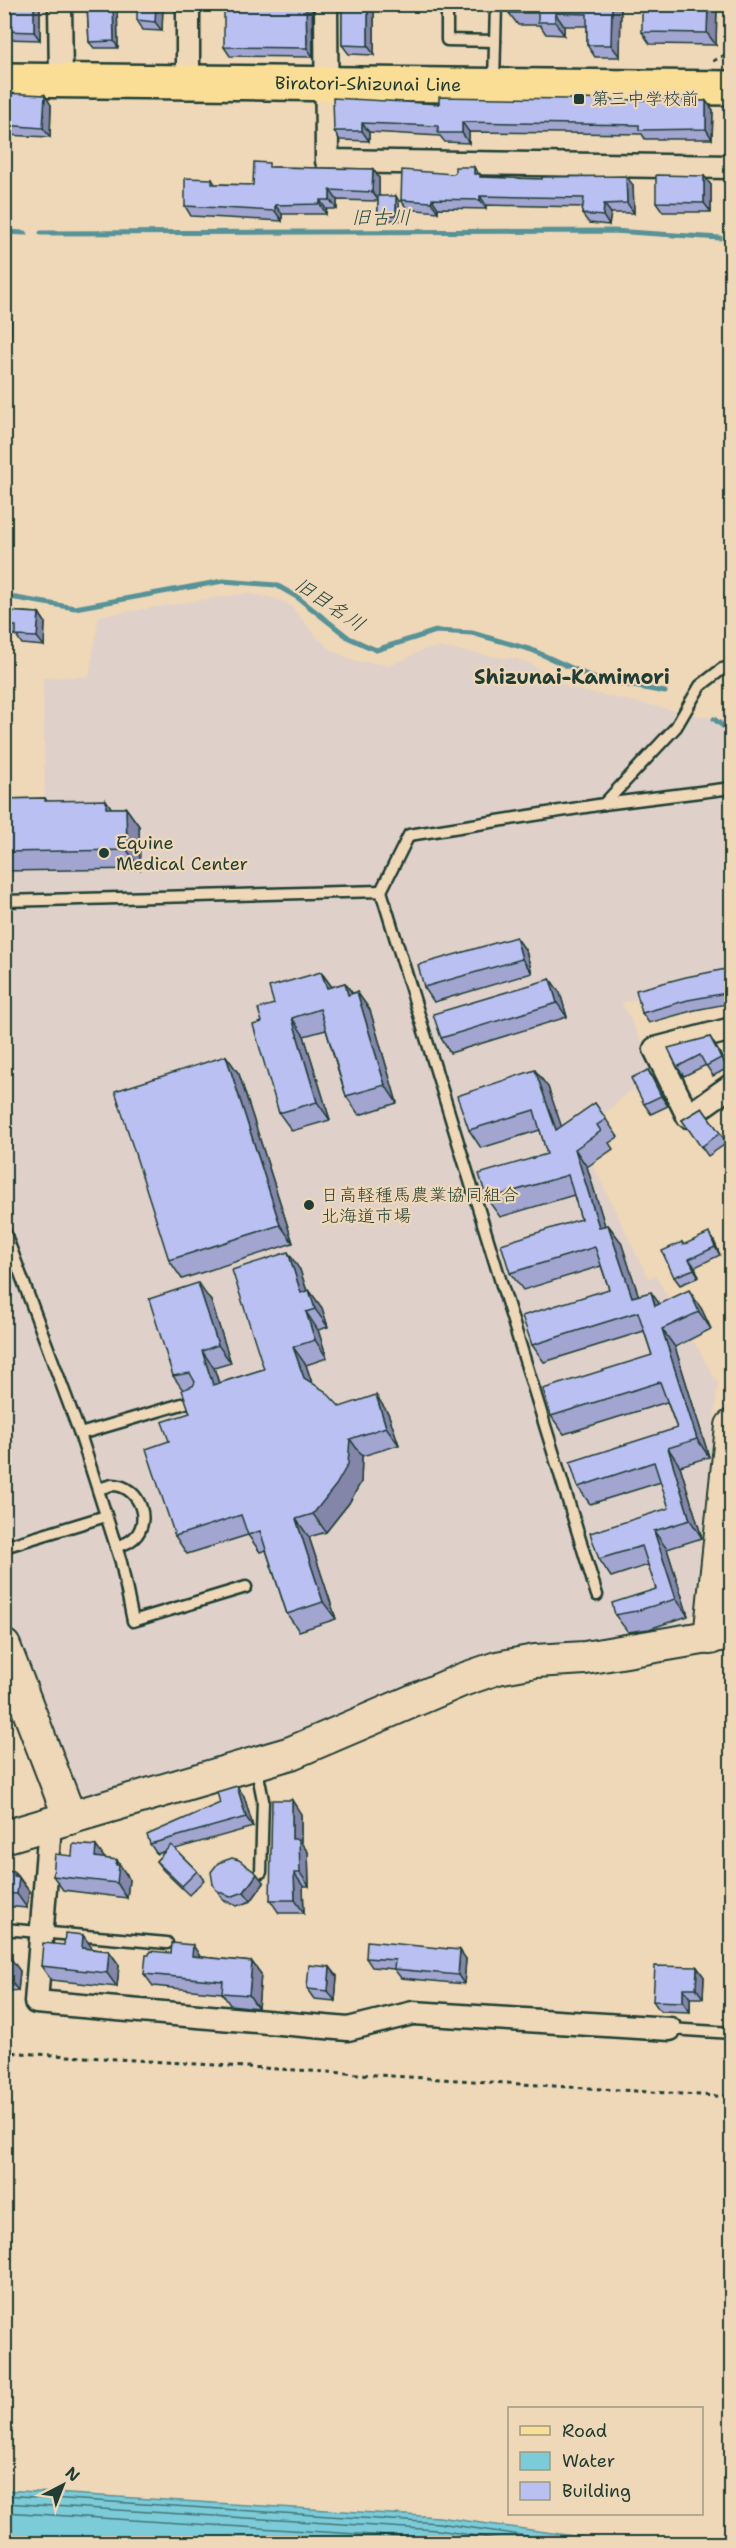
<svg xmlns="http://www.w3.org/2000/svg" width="736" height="2548" font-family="'Shantell Sans','Klee One',sans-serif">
	<rect width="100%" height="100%" fill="#efd8b7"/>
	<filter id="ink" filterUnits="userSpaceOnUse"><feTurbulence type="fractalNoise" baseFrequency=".0167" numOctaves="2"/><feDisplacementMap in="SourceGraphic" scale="12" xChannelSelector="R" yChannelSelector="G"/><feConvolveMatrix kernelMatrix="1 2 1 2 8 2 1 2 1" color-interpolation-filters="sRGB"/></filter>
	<g filter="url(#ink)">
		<polygon fill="#dfd1c9" points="247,593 278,599 291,606 317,637 333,651 355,661 391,665 425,649 440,647 504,658 515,658 529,663 569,688 731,722 731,974 622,1003 656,1069 579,1136 648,1278 655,1275 718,1383 694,1612 683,1631 291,1738 93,1799 67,1782 5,1608 4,815 45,814 43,678 89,676 99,616"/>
		<polygon fill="#7ccbd9" stroke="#579297" stroke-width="1.5" points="4,2490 439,2517 623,2543 5,2543"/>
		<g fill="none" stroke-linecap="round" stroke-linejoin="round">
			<g stroke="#447676" stroke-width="1.5">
				<polyline points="4,2495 439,2523 581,2544"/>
				<polyline points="4,2503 438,2530 529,2544"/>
				<polyline points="4,2512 437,2539 465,2544"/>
			</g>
			<g stroke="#579297" stroke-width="5">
				<polyline points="4,232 25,233"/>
				<polyline points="41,233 613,231 720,238"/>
				<polyline points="4,596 75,608 223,581 276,585 297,597 349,638 376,650 436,631 472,633 532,650 596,679 665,692"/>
				<polyline points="714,719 732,733"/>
			</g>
			<g stroke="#1f3d34" stroke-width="15">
				<g id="lane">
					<polyline points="447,4 447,40 495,41"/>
					<polyline points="494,83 496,4"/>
					<polyline points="604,804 732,788"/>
					<polyline points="381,891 409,835 604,804 676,727 700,686 722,669 732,667"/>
					<polyline points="4,901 381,891 597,1595"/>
					<polyline points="4,1230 80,1434 199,1399"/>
					<polyline points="80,1434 121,1562 133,1621 246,1587"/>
					<path d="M98 1489C102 1488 108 1486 112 1485 141 1485 154 1526 130 1541 126 1544 120 1545 116 1547"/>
					<polyline points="4,1547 106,1516"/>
					<polyline points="256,1765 263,1800 261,1872"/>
					<polyline points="4,1929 167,1943"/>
					<polyline points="670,2029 732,2033"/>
				</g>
			</g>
			<g stroke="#1f3d34" stroke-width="27">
				<g id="street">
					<polyline points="60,4 61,81"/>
					<polyline points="188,4 188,82"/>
					<polyline points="326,4 327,161 732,167"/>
					<polyline points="732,1029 655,1049 688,1116 732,1085"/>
					<polyline points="50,1825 36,2002 348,2029 413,2013 670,2029"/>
				</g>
			</g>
			<g stroke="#1f3d34" stroke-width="36">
				<g id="secondary">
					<polyline points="710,1638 732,1426"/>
					<polyline points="4,1646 70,1818"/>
					<polyline points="4,1837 291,1753 462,1680 497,1668 535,1661 585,1658 732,1633"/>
				</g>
			</g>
			<g stroke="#1f3d34" stroke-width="38">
				<g id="primary">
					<path id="s1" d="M4 80 732 88"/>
				</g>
			</g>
			<g stroke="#1f3d34" stroke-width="3" stroke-dasharray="4.5 4.5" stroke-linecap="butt">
				<polyline points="713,61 727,54"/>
				<polyline points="4,2052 732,2097"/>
			</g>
			<use href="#lane" stroke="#efd8b7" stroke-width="10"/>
			<use href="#street" stroke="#efd8b7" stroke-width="22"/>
			<use href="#secondary" stroke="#efd8b7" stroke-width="32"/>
			<use href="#primary" stroke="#fbde96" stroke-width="33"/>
		</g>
		<g fill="#a1a5d0" stroke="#1f3d34" stroke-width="1.5">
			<polygon points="4,4 40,4 40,40 4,39"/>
			<polygon points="87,4 117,4 118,48 94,48 89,42"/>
			<polygon points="163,4 162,31 143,30 137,20"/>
			<polygon points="312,4 313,57 230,56 224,47"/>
			<polygon points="342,4 374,4 374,55 349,54 342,45"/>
			<polygon points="509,4 621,4 620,57 595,57 587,45 587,26 564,26 564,35 546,34 540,25 518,25 509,13"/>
			<polygon points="717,4 716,45 650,44 642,32"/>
			<polygon points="4,93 51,105 50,137 4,135"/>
			<polygon points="706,101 713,110 712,139 645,139 642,134 469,132 469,143 445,142 440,136 369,132 369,141 340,140 334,131 439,104"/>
			<polygon points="272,167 373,169 379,178 379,196 399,201 400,220 381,220 378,216 378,201 337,200 337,209 326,209 326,214 282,214 282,221 191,216 185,206 212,179 215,184 253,185"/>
			<polygon points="453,174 479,174 483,177 633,185 634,213 611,213 609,225 589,223 582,214 583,207 486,205 486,209 438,208 438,212 407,209 401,200"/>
			<polygon points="704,176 711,185 711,212 663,212 656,202"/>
			<polygon points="4,311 11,321 10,356 4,356"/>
			<polygon points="4,611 39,613 45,622 44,646 22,644 16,635 10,635 4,627"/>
			<polygon points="45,798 47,801 111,808 126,808 139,826 140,869 4,871 4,799"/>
			<polygon points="516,937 526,951 532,973 434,1002 424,987"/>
			<polygon points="731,968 732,1003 695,1010 649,1023 642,1013"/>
			<polygon points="321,972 332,987 345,983 352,993 357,992 370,1010 397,1103 359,1115 346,1096 326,1030 304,1036 330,1120 292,1131 279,1113 262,1022 274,1004"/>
			<polygon points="550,979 560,993 567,1017 450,1053 441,1038"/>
			<polygon points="710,1037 716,1047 728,1068 713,1076 706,1065 684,1076 677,1067"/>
			<polygon points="226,1056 239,1074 293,1243 182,1279 169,1260"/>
			<polygon points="655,1080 668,1106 651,1114 644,1104"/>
			<polygon points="548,1087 561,1127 595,1103 618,1137 609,1143 613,1149 587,1167 605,1226 608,1225 621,1242 638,1295 659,1304 701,1308 711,1329 675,1347 709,1457 680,1466 702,1538 667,1549 688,1616 649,1629 628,1632 615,1615 656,1589 648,1565 611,1577 599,1559 669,1508 661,1482 590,1504 578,1487 677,1428 667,1402 564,1434 551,1416 652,1355 644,1331 544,1362 532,1345 609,1289 601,1266 523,1290 510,1273 581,1219 574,1195 500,1217 487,1199 547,1154 540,1130 481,1148 469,1130"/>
			<polygon points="702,1108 727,1143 708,1156 682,1120"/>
			<polygon points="714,1241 720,1255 695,1267 699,1277 680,1285 674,1277 682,1242 684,1245"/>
			<polygon points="300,1270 307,1291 309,1290 322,1308 328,1327 318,1330 327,1358 306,1365 312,1383 340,1407 388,1413 399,1445 362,1456 361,1482 349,1503 326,1532 309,1537 336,1619 299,1631 287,1614 266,1550 260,1552 248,1535 187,1554 175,1536 169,1441 190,1413 183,1390 173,1376 211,1301 231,1363 214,1368 219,1383 264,1369"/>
			<polygon points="244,1796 253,1827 175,1849 197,1871 204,1880 189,1895 163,1870 156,1861 165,1851 157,1854 150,1844"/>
			<polygon points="301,1814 301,1843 308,1852 309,1886 303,1886 304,1913 279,1913 270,1900"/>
			<polygon points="104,1859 127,1874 127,1875 129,1879 127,1898 63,1890 53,1876"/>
			<polygon points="4,1871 19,1877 29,1891 27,1908 4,1906"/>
			<polygon points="264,1883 251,1901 237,1906 223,1900 213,1884"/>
			<polygon points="93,1949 109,1951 119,1965 117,1987 51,1980 41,1966"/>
			<polygon points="4,1953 20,1971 18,1991 4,1990"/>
			<polygon points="201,1957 252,1962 261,1974 258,2008 230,2005 222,1993 153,1986 144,1974"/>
			<polygon points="366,1958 466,1959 464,1984 401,1978 394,1969 372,1967"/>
			<polygon points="330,1967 337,1976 335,2001 314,1999 307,1989"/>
			<polygon points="697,1967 704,1977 703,1998 690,1998 690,2012 660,2011 653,2001"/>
		</g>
		<g fill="#8386a9" stroke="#1f3d34" stroke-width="1.5">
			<polygon points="34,4 40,4 40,40 34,32"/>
			<polygon points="113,4 117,4 118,48 114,41"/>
			<polygon points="156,4 163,4 162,31 155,22"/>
			<polygon points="306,4 312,4 313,57 307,48"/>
			<polygon points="368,4 374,4 374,55 368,46"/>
			<polygon points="612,4 621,4 620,57 611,45"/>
			<polygon points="708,4 717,4 716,45 707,33"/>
			<polygon points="555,13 564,26 564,35 555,22"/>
			<polygon points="45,95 51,105 50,137 43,128"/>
			<polygon points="706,101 713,110 712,139 706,129"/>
			<polygon points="462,122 469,132 469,143 462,133"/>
			<polygon points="362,123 369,132 369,141 362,131"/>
			<polygon points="474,167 480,176 480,174 487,183 474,174"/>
			<polygon points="373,169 379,178 379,201 372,192"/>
			<polygon points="626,176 633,185 634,213 627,203"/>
			<polygon points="704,176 711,185 711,212 704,203"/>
			<polygon points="330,190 337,200 337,209 330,200"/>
			<polygon points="396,196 399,201 400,220 396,215"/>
			<polygon points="480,196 486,205 486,209 480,200"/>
			<polygon points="432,199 438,208 438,212 431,202"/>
			<polygon points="320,200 326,209 326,214 320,204"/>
			<polygon points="604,204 611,213 609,225 603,216"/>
			<polygon points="275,205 282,214 282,221 275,211"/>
			<polygon points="4,266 8,271 6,292 4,290"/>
			<polygon points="5,311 11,321 10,356 4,348"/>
			<polygon points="39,613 45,622 44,646 37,637"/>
			<polygon points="4,700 6,777 4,775"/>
			<polygon points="106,800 118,818 106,808"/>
			<polygon points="126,808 139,826 140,869 127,850"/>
			<polygon points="516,937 526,951 532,973 522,959"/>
			<polygon points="321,972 334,990 327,988"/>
			<polygon points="550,979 560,993 567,1017 557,1003"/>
			<polygon points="345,983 358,1001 348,995"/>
			<polygon points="357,992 370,1010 397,1103 385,1085"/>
			<polygon points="292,1018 304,1036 330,1120 317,1102"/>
			<polygon points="710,1037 716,1047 728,1068 721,1058"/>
			<polygon points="226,1056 239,1074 293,1243 280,1225"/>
			<polygon points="535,1070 548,1087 569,1148 556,1130"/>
			<polygon points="648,1070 655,1080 668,1106 661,1096"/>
			<polygon points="575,1149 587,1167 611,1245 599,1227"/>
			<polygon points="608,1225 621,1242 645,1315 632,1297"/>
			<polygon points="709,1233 714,1241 720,1255 715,1247"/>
			<polygon points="288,1252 300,1270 313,1310 301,1293"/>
			<polygon points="689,1259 695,1267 699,1277 694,1269"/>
			<polygon points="198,1283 211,1301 231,1363 218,1345"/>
			<polygon points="309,1290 322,1308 328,1327 315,1309"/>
			<polygon points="689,1290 701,1308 711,1329 699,1312"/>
			<polygon points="651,1292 663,1309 655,1306"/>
			<polygon points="306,1312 318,1330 327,1358 315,1340"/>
			<polygon points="662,1329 675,1347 709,1457 697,1439"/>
			<polygon points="293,1347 306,1365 316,1396 304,1378"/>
			<polygon points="202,1351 214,1368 225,1403 213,1385"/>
			<polygon points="376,1395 388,1413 399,1445 386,1427"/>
			<polygon points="350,1439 362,1456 361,1482 349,1503 326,1532 313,1514"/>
			<polygon points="668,1448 680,1466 702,1538 690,1520"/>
			<polygon points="296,1519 309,1537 336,1619 323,1602"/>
			<polygon points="654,1531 667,1549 688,1616 676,1599"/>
			<polygon points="237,1786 244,1796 253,1827 246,1817"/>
			<polygon points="292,1800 301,1814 301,1843 308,1852 309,1886 300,1873 292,1839"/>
			<polygon points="96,1846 106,1860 95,1857"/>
			<polygon points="117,1860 129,1879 127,1898 117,1883"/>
			<polygon points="14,1872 29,1891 27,1908 17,1894 14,1876"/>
			<polygon points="294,1873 303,1886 304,1913 295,1900"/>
			<polygon points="257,1874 264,1883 251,1901 244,1892"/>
			<polygon points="83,1935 93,1949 82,1948"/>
			<polygon points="193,1945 201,1958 192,1956"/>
			<polygon points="460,1950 466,1959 464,1984 458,1975"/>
			<polygon points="109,1951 119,1965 117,1987 107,1973"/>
			<polygon points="6,1953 10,1959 10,1957 20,1971 18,1991 8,1977 5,1956"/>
			<polygon points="252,1962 261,1974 258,2008 249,1995"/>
			<polygon points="330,1967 337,1976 335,2001 328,1991"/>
			<polygon points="697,1967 704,1977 703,1998 696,1988"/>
			<polygon points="683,1988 690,1998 690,2012 683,2002"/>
		</g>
		<g fill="#bbc0f2" stroke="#1f3d34" stroke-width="1.5">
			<polygon points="4,4 34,4 34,32 4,31"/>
			<polygon points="87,4 113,4 114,41 89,42"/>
			<polygon points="137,4 156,4 155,22 137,20"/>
			<polygon points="224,4 306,4 307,48 224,47"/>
			<polygon points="342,4 368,4 368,46 342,45"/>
			<polygon points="509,4 612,4 611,45 587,45 587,14 555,13 555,22 538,22 538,13 509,13"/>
			<polygon points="642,4 708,4 707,33 642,32"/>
			<polygon points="4,93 45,95 43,128 4,125"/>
			<polygon points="439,97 706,101 706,129 639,130 639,125 462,122 462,133 438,133 438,126 362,123 362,131 334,131 333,98 439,104"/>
			<polygon points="254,162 269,163 269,167 373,169 372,192 330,190 330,200 320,200 320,204 275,205 275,211 185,206 185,178 212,179 212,184 253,185"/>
			<polygon points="455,167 474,167 474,174 480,174 480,177 542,179 542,177 626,176 627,203 604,204 603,216 582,214 584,198 480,196 480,200 432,199 431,202 401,200 402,170 453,174 455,173"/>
			<polygon points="656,175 704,176 704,203 656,202"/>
			<polygon points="378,196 396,196 396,215 378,216"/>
			<polygon points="4,611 39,613 37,637 16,636 16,626 4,626"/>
			<polygon points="45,798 45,801 106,800 106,808 126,808 127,850 4,852 4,799"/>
			<polygon points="516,937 522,959 424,987 418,965"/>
			<polygon points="731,968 732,992 688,1000 642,1013 636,990 686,977"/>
			<polygon points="321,972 327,988 345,983 348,995 357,992 385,1085 346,1096 320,1009 292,1018 317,1102 279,1113 253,1025 262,1022 258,1009 274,1004 269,987"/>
			<polygon points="550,979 557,1003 441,1038 433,1014"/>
			<polygon points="710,1037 721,1058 706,1066 700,1055 677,1067 668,1048"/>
			<polygon points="226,1056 280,1225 169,1260 115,1091"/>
			<polygon points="535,1070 556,1130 595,1103 606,1119 597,1125 601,1131 575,1149 599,1227 608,1225 632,1297 651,1292 655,1306 689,1290 699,1312 662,1329 697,1439 668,1448 690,1520 654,1531 676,1599 636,1611 615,1615 612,1603 656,1589 642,1546 599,1559 590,1533 669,1508 654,1462 578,1487 570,1462 677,1428 660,1382 551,1416 543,1389 652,1355 638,1312 532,1345 522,1316 609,1289 595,1247 510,1273 501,1244 581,1219 568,1175 487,1199 479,1174 547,1154 534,1110 469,1130 457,1096"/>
			<polygon points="648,1070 661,1096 644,1104 631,1078"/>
			<polygon points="702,1108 720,1133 701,1147 682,1120"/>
			<polygon points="709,1233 715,1247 689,1259 694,1269 674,1277 662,1251 682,1242 683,1245"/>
			<polygon points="288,1252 301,1293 309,1290 315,1309 306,1312 315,1340 293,1347 304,1378 325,1391 340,1407 376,1395 386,1427 350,1439 348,1464 336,1485 313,1514 296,1519 323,1602 287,1614 260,1531 248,1535 241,1515 175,1536 146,1449 169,1441 162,1422 190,1413 182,1390 193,1386 195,1382 190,1373 173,1376 149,1299 198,1283 218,1345 202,1351 213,1385 264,1369 232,1270"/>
			<polygon points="237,1786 246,1817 150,1844 147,1835 220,1803 217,1792"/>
			<polygon points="272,1800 292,1800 292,1839 299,1839 300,1873 294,1873 295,1900 270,1900"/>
			<polygon points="73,1844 96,1846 95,1857 117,1860 116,1865 119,1865 117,1883 53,1876 55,1854 72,1856"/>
			<polygon points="171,1845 197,1871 182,1886 156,1861"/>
			<polygon points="232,1858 239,1860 257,1874 244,1892 230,1897 216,1890 213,1884 211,1872 218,1863"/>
			<polygon points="4,1871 14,1872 14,1876 19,1877 17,1894 4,1893"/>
			<polygon points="65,1933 83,1935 82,1948 109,1951 107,1973 41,1966 43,1943 64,1945"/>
			<polygon points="367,1941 460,1950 458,1975 394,1969 395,1960 366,1958"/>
			<polygon points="172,1943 193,1945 192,1956 252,1962 249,1995 222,1993 223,1981 144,1974 146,1955 149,1955 150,1951 171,1953"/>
			<polygon points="4,1953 6,1953 5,1956 10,1957 8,1977 4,1977"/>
			<polygon points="309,1965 330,1967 328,1991 307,1989"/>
			<polygon points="655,1966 697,1967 696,1988 683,1988 683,2002 653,2001"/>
		</g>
	</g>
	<g fill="#1f3d34" stroke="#efd8b7" stroke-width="2">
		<rect x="573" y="93" width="12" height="12" rx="3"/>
		<circle cx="104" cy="853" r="6"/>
		<circle cx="309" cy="1205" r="6"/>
	</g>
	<g text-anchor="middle" stroke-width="4.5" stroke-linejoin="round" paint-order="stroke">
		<g font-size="18" fill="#1f3d34" stroke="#efd8b7">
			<text dy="6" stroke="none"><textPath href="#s1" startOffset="364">Biratori-Shizunai Line</textPath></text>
		</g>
		<g font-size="18" fill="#1f3d34" stroke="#efd8b7" text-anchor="start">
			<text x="591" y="105">第三中学校前</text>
			<text x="116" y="849">Equine<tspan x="116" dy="21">Medical Center</tspan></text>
			<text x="321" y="1201">日高軽種馬農業協同組合<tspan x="321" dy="21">北海道市場</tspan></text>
		</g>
		<g font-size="20" font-style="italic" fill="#284b44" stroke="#efd8b7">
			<text x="381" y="224">旧古川</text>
			<text transform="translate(330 604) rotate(34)" y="7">旧目名川</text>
		</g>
		<g font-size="20" font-weight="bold" fill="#1f3d34" stroke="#efd8b7">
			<text x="572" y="684">Shizunai-Kamimori</text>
		</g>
	</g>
	<rect width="736" height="2548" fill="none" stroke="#efd8b7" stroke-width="24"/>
	<rect x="12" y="12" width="712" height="2524" fill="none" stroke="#1f3d34" stroke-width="2" filter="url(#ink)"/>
	<rect x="508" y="2407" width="195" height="108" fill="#efd8b7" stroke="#9c9a83" stroke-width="1.5"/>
	<rect x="520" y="2426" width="30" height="9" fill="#fbde96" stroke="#9c9a83" stroke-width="1.5"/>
	<text x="562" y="2437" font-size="18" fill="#1f3d34">Road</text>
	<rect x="520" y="2452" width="30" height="18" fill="#7ccbd9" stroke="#9c9a83" stroke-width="1.5"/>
	<text x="562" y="2467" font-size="18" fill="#1f3d34">Water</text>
	<rect x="520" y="2482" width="30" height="18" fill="#bbc0f2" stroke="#9c9a83" stroke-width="1.5"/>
	<text x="562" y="2497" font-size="18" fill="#1f3d34">Building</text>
	<g transform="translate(63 2485) rotate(42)" stroke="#efd8b7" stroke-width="4.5" paint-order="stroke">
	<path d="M0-4.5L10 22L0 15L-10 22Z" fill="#1f3d34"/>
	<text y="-9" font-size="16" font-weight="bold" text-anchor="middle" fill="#1f3d34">N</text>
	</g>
</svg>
